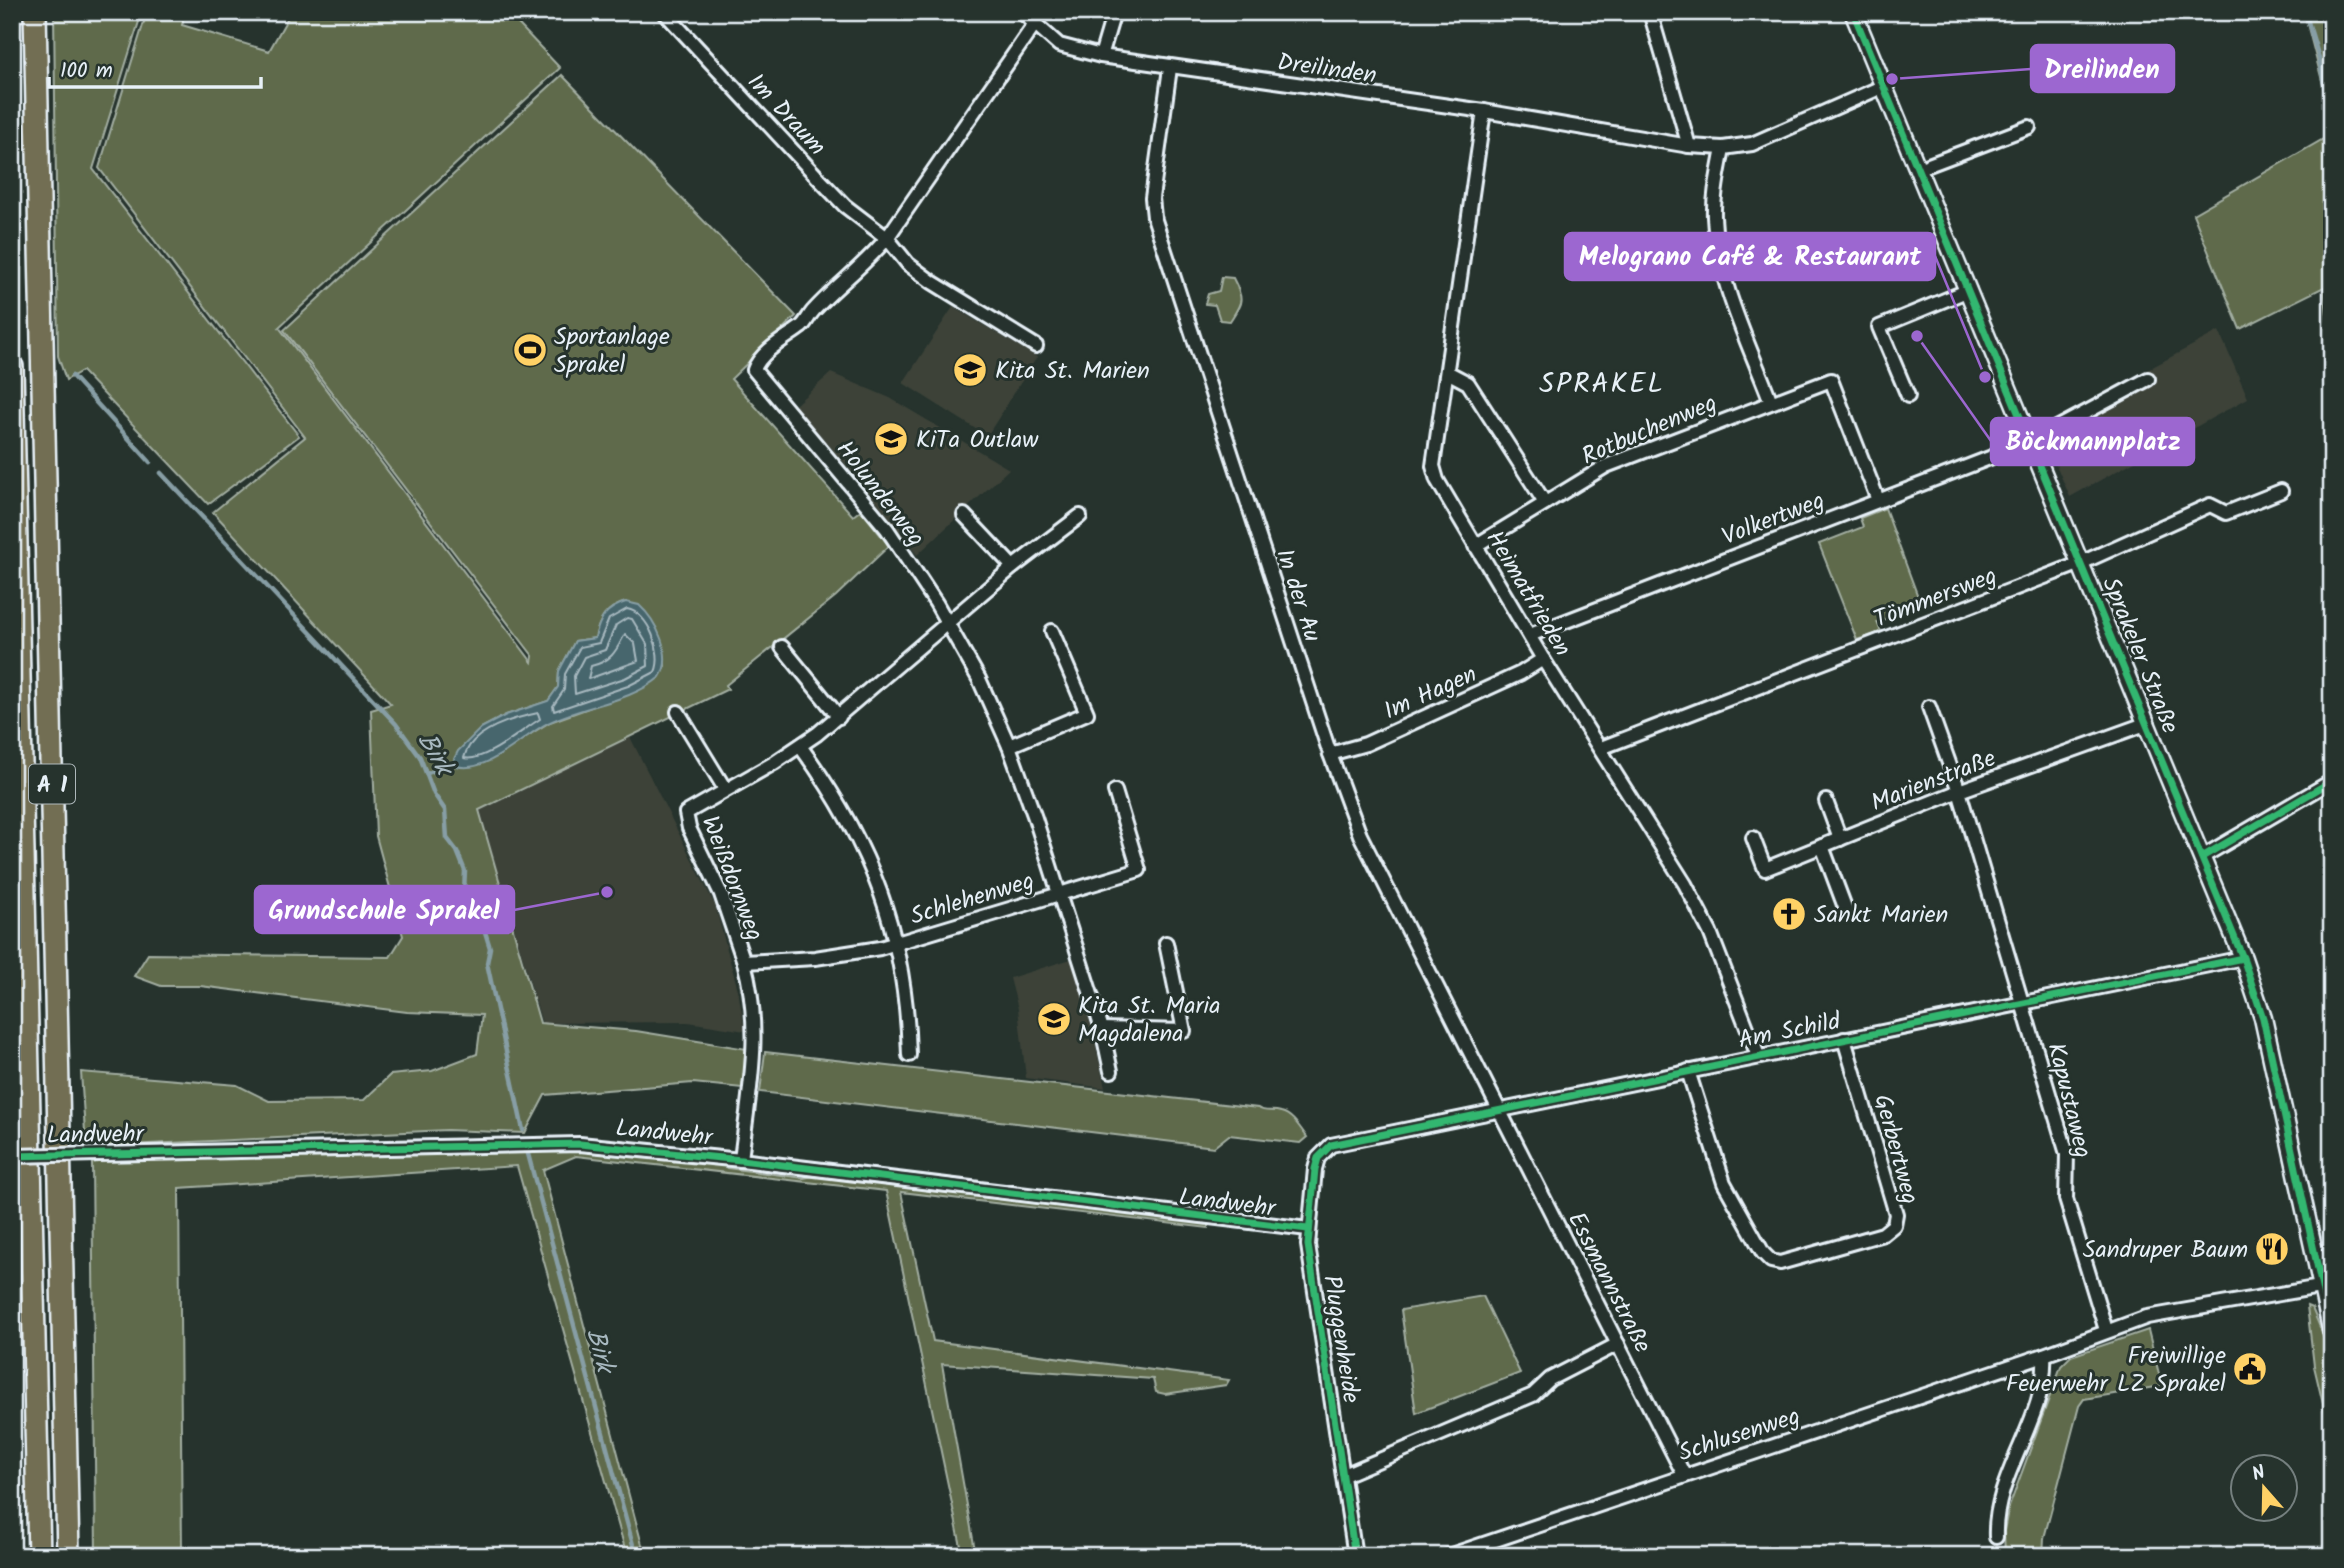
<svg xmlns="http://www.w3.org/2000/svg" width="2344" height="1568" font-family="Kalam,sans-serif">
	<rect width="100%" height="100%" fill="#26332d"/>
	<filter id="ink" filterUnits="userSpaceOnUse"><feTurbulence type="fractalNoise" baseFrequency=".0143" numOctaves="2"/><feDisplacementMap in="SourceGraphic" scale="14" xChannelSelector="R" yChannelSelector="G"/><feConvolveMatrix kernelMatrix="1 2 1 2 8 2 1 2 1" color-interpolation-filters="sRGB"/></filter>
	<g filter="url(#ink)">
		<g fill="#3c4239">
			<polygon points="953,307 1037,357 987,436 903,383"/>
			<polygon points="2219,331 2248,398 2070,497 2040,428"/>
			<polygon points="831,373 890,398 1009,469 917,555 861,482 796,408 796,404"/>
			<polygon points="629,735 715,905 738,990 745,1031 688,1022 542,1023 479,810"/>
			<polygon points="1071,959 1092,1028 1105,1088 1026,1078 1018,1009 1010,978"/>
		</g>
		<g fill="#5e6b4c" stroke="#a3aea2" stroke-width="2" fill-rule="evenodd">
			<polygon points="54,12 142,12 93,169 299,436 208,504 82,371 66,380 58,356"/>
			<path d="M147 12H185L182 25 269 51 291 12H507L560 68 279 327 532 662 533 656 284 330 562 75 796 316 731 379 853 516 861 510 889 546 836 596 726 685 728 689 479 810 540 1023 636 1031 747 1049 742 1088 693 1083 545 1095 525 1133 447 1130 86 1147 81 1072 237 1085 269 1101 364 1100 390 1075 432 1071 477 1054 482 1015 407 1012 200 986H161L134 976 148 954 390 957 403 936 376 836 371 710 391 704 213 512 305 437 99 168ZM626 602C653 613 664 636 665 666L630 693 550 722 485 762 456 766 481 728 506 715 548 701 558 687 559 671 575 641 595 638C599 620 605 608 626 602Z"/>
			<polygon points="2304,12 2332,12 2332,119"/>
			<polygon points="2332,134 2332,360 2324,287 2240,329 2193,214"/>
			<path d="M1222 277 1233 278C1245 301 1242 302 1230 321L1220 320 1215 305 1205 304 1208 294 1219 291Z"/>
			<polygon points="1885,508 1921,605 1877,622 1881,632 1857,640 1819,544 1863,527 1860,518"/>
			<path d="M765 1052 1258 1108C1266 1113 1272 1109 1281 1112 1293 1115 1300 1128 1307 1137L1300 1143 1229 1135 1214 1147 760 1092Z"/>
			<polygon points="563,1148 717,1160 727,1168 804,1178 822,1174 1208,1223 1208,1228 901,1192 933,1341 1229,1380 1226,1385 1165,1394 1156,1392 1153,1379 942,1364 976,1556 963,1556 886,1191 576,1156 543,1170 645,1556 627,1556 517,1166 179,1188 182,1556 96,1556 92,1163 113,1159"/>
			<polygon points="1483,1296 1520,1373 1416,1413 1401,1310"/>
			<polygon points="2307,1306 2312,1308 2332,1356 2332,1442 2314,1366"/>
			<polygon points="2148,1330 2162,1386 2084,1399 2079,1406 2044,1538 2043,1556 2005,1556 2004,1531 2008,1510 2061,1366 2071,1356"/>
		</g>
		<path fill="#47666d" stroke="#879ea5" stroke-width="2" d="M626 602 639 605C656 620 674 656 660 677 628 704 580 705 544 725 520 739 486 774 456 766L454 759 458 751 481 728 506 715 548 701 558 687 559 671 575 641 595 638C599 620 605 608 626 602Z"/>
		<g fill="none" stroke-linecap="round" stroke-linejoin="round">
			<g stroke="#a8b9c0" stroke-width="2">
				<path d="M627 609C648 612 664 653 655 672L628 686 554 711 553 706 564 690 565 674 580 647 599 643 609 619Z"/>
				<polygon points="627,618 632,619 647,644 648,666 625,678 575,694 574,676 584,657 605,650 616,625"/>
				<path d="M625 634 635 644 638 661 588 679 591 666C612 661 616 651 625 634Z"/>
				<path d="M538 713 540 719C522 730 484 763 464 758 470 730 514 718 538 713Z"/>
			</g>
			<g stroke="#879ea5" stroke-width="4.5">
				<polyline points="2305,12 2319,58 2332,124"/>
				<polyline points="72,376 150,462"/>
				<polyline points="161,473 396,724 420,757 434,794 445,810 447,838 457,851 465,871 464,891 478,909 490,948 487,963 523,1130"/>
				<polyline points="428,773 454,763"/>
				<polyline points="528,1154 636,1556"/>
			</g>
			<g stroke="#e8f1f8" stroke-width="18">
				<g id="street">
					<polyline points="664,12 821,181 845,206 887,238 908,264 932,282 1036,346"/>
					<polyline points="1022,12 1059,45 1101,56 1484,111 1689,146 1723,148 1752,144 1884,86"/>
					<polyline points="1650,12 1689,146"/>
					<path d="M1034 25 887 238C865 265 837 285 814 310 809 315 806 323 801 327 786 338 760 352 754 370L887 529 936 603 979 679 1009 746 1035 818 1102 1029 1111 1071"/>
					<polyline points="1101,56 1114,12"/>
					<polyline points="1170,68 1152,198 1154,217 1330,754 1360,835 1684,1475"/>
					<polyline points="1484,111 1433,466 1437,480 1543,659 1685,884 1710,932 1758,1056"/>
					<path d="M1723 148C1719 171 1713 194 1714 217 1717 281 1749 344 1771 402"/>
					<polyline points="1918,169 2029,127"/>
					<polyline points="1449,373 1468,383 1545,503"/>
					<polyline points="1908,396 1879,327 1969,290"/>
					<polyline points="964,515 1013,567"/>
					<polyline points="1475,546 1606,466 1831,380 1878,500"/>
					<polyline points="1530,635 2031,442 2148,379"/>
					<polyline points="782,647 839,717"/>
					<polyline points="1929,707 1959,791 2067,1154 2066,1199 2106,1330"/>
					<polyline points="678,712 725,789"/>
					<path d="M800 746C871 843 906 934 909 1055"/>
					<polyline points="1009,746 1087,713 1052,631"/>
					<polyline points="1601,748 2081,563 2210,505 2226,513 2281,491"/>
					<polyline points="1330,754 1366,744 1521,673 1543,659"/>
					<polyline points="1826,801 1840,839"/>
					<polyline points="1753,838 1765,869 1959,791 2148,723"/>
					<polyline points="1822,846 1846,910"/>
					<polyline points="2202,857 2332,781"/>
					<polyline points="744,962 721,894 689,828 686,813 774,763 817,734 1013,567 1080,516"/>
					<polyline points="1102,1029 1184,1031 1166,943"/>
					<polyline points="1688,1071 1724,1183 1763,1253 1771,1261 1780,1263 1883,1234 1894,1225 1896,1214 1844,1039"/>
					<polyline points="98,1154 580,1144 741,1160 1308,1229"/>
					<path d="M741 1160C749 1089 763 1033 744 962L815 958 880 948 1139 870 1115 791"/>
					<polyline points="1344,1475 1533,1395 1550,1379 1618,1344"/>
					<path d="M1996 1537C1993 1474 2048 1418 2044 1355"/>
					<polyline points="1355,1556 1308,1245 1315,1169 1318,1158 1331,1145 2243,958"/>
					<polyline points="1448,1556 2044,1355 2147,1317 2320,1287"/>
				</g>
			</g>
			<g stroke="#e8f1f8" stroke-width="21">
				<polyline id="secondary" points="1853,12 2243,958 2263,1018 2332,1333"/>
			</g>
			<g stroke="#e8f1f8" stroke-width="26">
				<g id="highway">
					<polyline points="35,12 68,1556"/>
					<polyline points="12,367 39,1556"/>
				</g>
			</g>
			<use href="#street" stroke="#26332d" stroke-width="12"/>
			<use href="#secondary" stroke="#26332d" stroke-width="16"/>
			<use href="#highway" stroke="#726e52" stroke-width="21"/>
			<g stroke="#e8f1f8" stroke-width="18" stroke-linecap="butt">
				<polyline id="street-bridge" points="12,1156 98,1154"/>
			</g>
			<use href="#street-bridge" stroke="#26332d" stroke-width="12"/>
			<g stroke="#26332d" stroke-width="11">
				<g id="cycleway">
					<polyline points="1853,12 2243,958 2263,1018 2332,1333"/>
					<polyline points="2202,857 2332,781"/>
					<polyline points="12,1156 580,1144 741,1160 1308,1229"/>
					<polyline points="1355,1556 1308,1245 1315,1169 1318,1158 1331,1145 2243,958"/>
				</g>
			</g>
			<use href="#cycleway" stroke="#33b770" stroke-width="7"/>
		</g>
	</g>
	<defs>
		<g id="stadium-disc" transform="scale(1.75)"><circle r="9.5" fill="#ffd166" stroke="#26332d"/><path d="M0-5a6.5 5 0 1 0 0 10a6.5 5 0 1 0 0-10ZM-3.5-1.8h7v3.6h-7Z" fill="#111"/></g>
		<g id="school-disc" transform="scale(1.75)"><circle r="9.5" fill="#ffd166" stroke="#26332d"/><path d="M0-5L7-2L0 1L-7-2ZM-4 1L0 2.5L4 1V4Q0 6-4 4Z" fill="#111"/></g>
		<g id="church-disc" transform="scale(1.75)"><circle r="9.5" fill="#ffd166" stroke="#26332d"/><path d="M-1.2-6h2.4v3.5h3.3v2.4h-3.3V6h-2.4V-.1h-3.3v-2.4h3.3Z" fill="#111"/></g>
		<g id="restaurant-disc" transform="scale(1.75)"><circle r="9.5" fill="#ffd166" stroke="#26332d"/><path d="M-5-6h1v4h1v-4h1v4h1v-4h1v5L-1.5 .5V6h-2V.5L-5-1ZM5-6V6H3V1.5H1.5Q1.5-4 5-6Z" fill="#111"/></g>
		<g id="civic-disc" transform="scale(1.75)"><circle r="9.5" fill="#ffd166" stroke="#26332d"/><path d="M-.6-6.5H3V-4.5H.6V-3L4-1V1h2V6H-6V1h2V-1L-.6-3ZM-1.2 2.5V6h2.4V2.5Z" fill="#111"/></g>
	</defs>
	<g fill-rule="evenodd">
		<use href="#stadium-disc" x="530" y="350"/>
		<use href="#school-disc" x="970" y="370"/>
		<use href="#school-disc" x="891" y="439"/>
		<use href="#church-disc" x="1789" y="914"/>
		<use href="#school-disc" x="1054" y="1019"/>
		<use href="#restaurant-disc" x="2272" y="1249"/>
		<use href="#civic-disc" x="2250" y="1369"/>
	</g>
	<g text-anchor="middle" stroke-width="6" stroke-linejoin="round" paint-order="stroke">
		<rect fill="#26332d" stroke="#aeb8bb" stroke-width="2" x="29" y="764.5" width="46" height="39" rx="5"/>
		<g font-size="23" font-weight="bold" fill="#e8f1f8">
			<text x="52" y="792">A 1</text>
		</g>
		<g font-size="24" fill="#e8f1f8" stroke="#26332d">
			<text transform="translate(1327 68) rotate(8)" y="8">Dreilinden</text>
			<text transform="translate(787 114) rotate(47)" y="8">Im Draum</text>
			<text transform="translate(1649 429) rotate(-23)" y="8">Rotbuchenweg</text>
			<text transform="translate(881 493) rotate(52)" y="8">Holunderweg</text>
			<text transform="translate(1773 518) rotate(-21)" y="8">Volkertweg</text>
			<text transform="translate(1529 593) rotate(59)" y="8">Heimatfrieden</text>
			<text transform="translate(1299 595) rotate(72)" y="8">In der Au</text>
			<text transform="translate(1935 597) rotate(-21)" y="8">Tömmersweg</text>
			<text transform="translate(2141 655) rotate(68)" y="8">Sprakeler Straße</text>
			<text transform="translate(1430 692) rotate(-24)" y="8">Im Hagen</text>
			<text transform="translate(1933 780) rotate(-21)" y="8">Marienstraße</text>
			<text transform="translate(733 878) rotate(69)" y="8">Weißdornweg</text>
			<text transform="translate(972 898) rotate(-17)" y="8">Schlehenweg</text>
			<text transform="translate(1789 1030) rotate(-11)" y="8">Am Schild</text>
			<text transform="translate(2070 1100) rotate(76)" y="8">Kapustaweg</text>
			<text transform="translate(664 1132) rotate(6)" y="8">Landwehr</text>
			<text transform="translate(95 1134) rotate(-1)" y="8">Landwehr</text>
			<text transform="translate(1897 1149) rotate(75)" y="8">Gerbertweg</text>
			<text transform="translate(1227 1202) rotate(7)" y="8">Landwehr</text>
			<text transform="translate(1610 1282) rotate(63)" y="8">Essmannstraße</text>
			<text transform="translate(1342 1339) rotate(81)" y="8">Pluggenheide</text>
			<text transform="translate(1739 1434) rotate(-18)" y="8">Schlusenweg</text>
		</g>
		<g font-size="24" fill="#e8f1f8" stroke="#26332d" text-anchor="start">
			<text x="554" y="344">Sportanlage<tspan x="554" dy="28">Sprakel</tspan></text>
			<text x="995" y="378">Kita St. Marien</text>
			<text x="916" y="447">KiTa Outlaw</text>
			<text x="1814" y="922">Sankt Marien</text>
			<text x="1078" y="1013">Kita St. Maria<tspan x="1078" dy="28">Magdalena</tspan></text>
			<text x="2248" y="1257" text-anchor="end">Sandruper Baum</text>
			<text x="2226" y="1363" text-anchor="end">Freiwillige<tspan x="2226" dy="28">Feuerwehr LZ Sprakel</tspan></text>
		</g>
		<g font-size="26" font-style="italic" fill="#a8b9c0" stroke="#26332d">
			<text transform="translate(436 753) rotate(60)" y="9">Birk</text>
			<text transform="translate(601 1350) rotate(75)" y="9">Birk</text>
		</g>
		<g font-size="28" letter-spacing="2" fill="#e8f1f8" stroke="#26332d">
			<text x="1602" y="392">SPRAKEL</text>
		</g>
	</g>
	<path fill="none" stroke="#9c67d0" stroke-width="2.5" d="M1892 79L2031 69M1985 377L1935 256M1917 336L1991 441M607 892L514 910"/>
	<g fill="#9c67d0" stroke="#26332d" stroke-width="2.5">
		<circle cx="1892" cy="79" r="7"/>
		<circle cx="1985" cy="377" r="7"/>
		<circle cx="1917" cy="336" r="7"/>
		<circle cx="607" cy="892" r="7"/>
	</g>
	<g fill="#9c67d0" stroke="#9c67d0" stroke-width="2.5">
		<rect x="2031" y="45" width="143" height="47" rx="7"/>
		<rect x="1565" y="233" width="370" height="47" rx="7"/>
		<rect x="1991" y="418" width="203" height="47" rx="7"/>
		<rect x="255" y="886" width="259" height="47" rx="7"/>
	</g>
	<g font-size="26" text-anchor="middle" font-weight="bold" fill="#fff">
		<text x="2102" y="78">Dreilinden</text>
		<text x="1750" y="265">Melograno Café &amp; Restaurant</text>
		<text x="2093" y="450">Böckmannplatz</text>
		<text x="384" y="919">Grundschule Sprakel</text>
	</g>
	<rect width="2344" height="1568" fill="none" stroke="#26332d" stroke-width="42"/>
	<rect x="21" y="21" width="2302" height="1526" fill="none" stroke="#e8f1f8" stroke-width="2.5" filter="url(#ink)"/>
	<g transform="translate(2264 1488) rotate(340)"><circle r="33" fill="#26332d" stroke="#747f7e" stroke-width="2"/>
	<path d="M0-5L12 26L0 18L-12 26Z" fill="#ffd166"/>
	<text y="-10" font-size="19" font-weight="bold" text-anchor="middle" fill="#e8f1f8">N</text>
	</g>
	<path d="M49 77v10h212v-10" fill="none" stroke="#e8f1f8" stroke-width="3.5"/>
	<text x="60" y="77" font-size="21" fill="#e8f1f8" stroke="#26332d" stroke-width="5" paint-order="stroke">100 m</text>
</svg>
